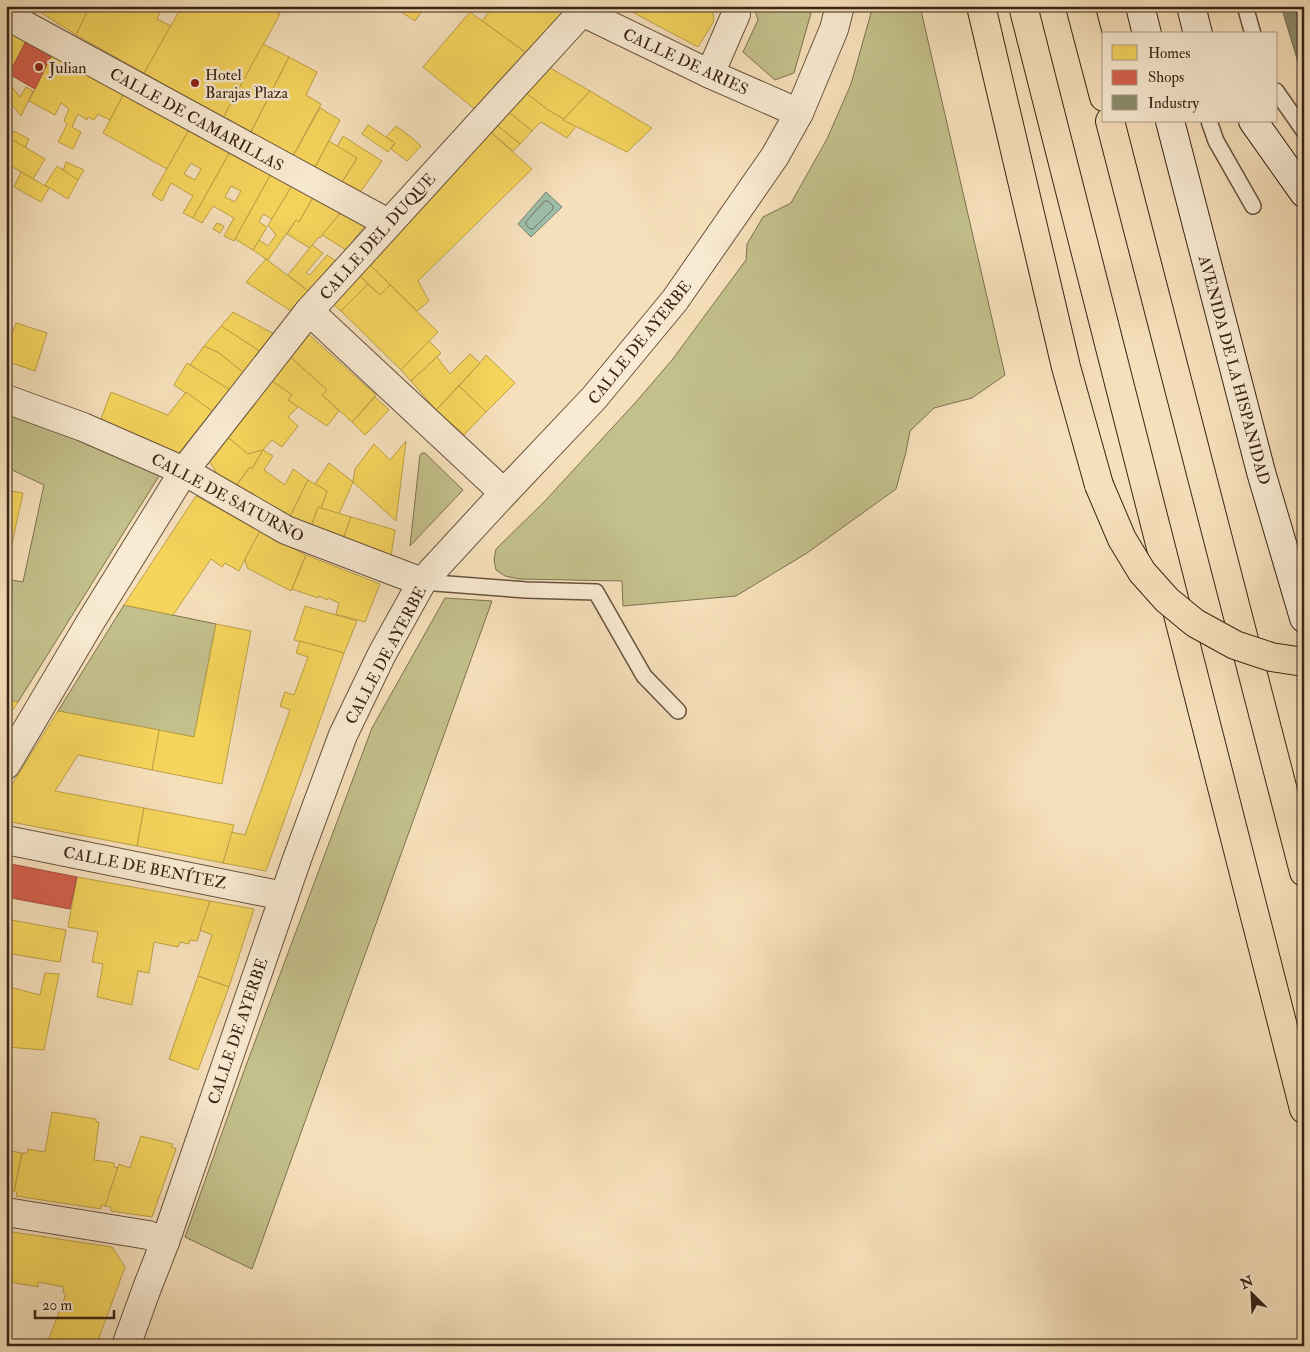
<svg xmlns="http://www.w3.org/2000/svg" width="1310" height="1352" font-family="'IM FELL Double Pica',serif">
	<rect width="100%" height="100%" fill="#f6e0bb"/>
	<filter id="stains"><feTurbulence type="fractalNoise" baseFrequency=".004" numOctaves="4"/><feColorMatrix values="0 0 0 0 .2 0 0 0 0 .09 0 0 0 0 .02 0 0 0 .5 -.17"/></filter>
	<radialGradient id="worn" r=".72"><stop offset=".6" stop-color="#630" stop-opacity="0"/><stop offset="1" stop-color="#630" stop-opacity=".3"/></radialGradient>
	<g fill="#c3c08b" stroke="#7e7250">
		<polygon points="754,6 813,6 794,73 775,80 743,52 758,20"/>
		<polygon points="873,6 920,6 1005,375 972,398 934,408 910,431 906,452 896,489 807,553 736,596 623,606 622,581 519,579 505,576 496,570 494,560 496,549 544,502 635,403 672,360 746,260 747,244 763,217 791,203 827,139 851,84"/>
		<polygon points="6,408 164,468 18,702 6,700 6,579 23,582 44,485 6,467"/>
		<polygon points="422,453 425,453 463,490 410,546 420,455"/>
		<polygon points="445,598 492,601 252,1269 185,1237 244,1071 372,728"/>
		<polygon points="124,605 216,624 194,737 58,711"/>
	</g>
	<polygon fill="#9ebeaa" stroke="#76806e" points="546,192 562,207 531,237 518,224"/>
	<g fill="#f6d55c" stroke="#bda046" fill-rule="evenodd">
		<polygon points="31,6 90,6 76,35"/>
		<polygon points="90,6 113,7 114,6 163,6 157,19 171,26 144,73 76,35"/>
		<polygon points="182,6 266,6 280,14 223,118 144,73"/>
		<polygon points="392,6 426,6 415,21"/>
		<polygon points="482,6 553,6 568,17 529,55 482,21 489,12"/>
		<polygon points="621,6 712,6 714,21 698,47"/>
		<polygon points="470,12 529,55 477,111 423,67"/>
		<polygon points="6,28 27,39 6,79"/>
		<polygon points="263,44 289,57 251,132 223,118"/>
		<polygon points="52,54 126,90 110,120 98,114 94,120 88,117 87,120 78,114 72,127 81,132 73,149 58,142 67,124 64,121 69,109 61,103 55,115 29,101"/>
		<polygon points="289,57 317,72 306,95 321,104 293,156 251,132"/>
		<polygon points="545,65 590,91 563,120 548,110 522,90"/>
		<polygon points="6,79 20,97 26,87 33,91 21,116 6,97"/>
		<polygon points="126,90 190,128 167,169 103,133"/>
		<polygon points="522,90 548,110 576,126 567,138 541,122 532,131 505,109"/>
		<polygon points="590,91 652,128 627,152 563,120"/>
		<polygon points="320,108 340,120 315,167 293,156"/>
		<polygon points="505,109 532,131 520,144 493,122"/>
		<polygon points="493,122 520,144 513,151 487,129"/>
		<polygon points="368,125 395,143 388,152 362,134"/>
		<polygon points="396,126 411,137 421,146 407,161 391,149 395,143 386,137"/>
		<path d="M190 128 231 150 193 218 183 213 193 196 171 183 162 201 152 195ZM191 163 201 169 195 180 184 174Z"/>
		<polygon points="487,129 532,169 418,281 429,301 417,311 366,261"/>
		<polygon points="14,131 29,139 25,148 10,138"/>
		<polygon points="6,136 45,159 33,179 6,163"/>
		<polygon points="343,136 382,161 360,193 342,182 357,158 337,147"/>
		<polygon points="329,141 357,158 342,182 315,167"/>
		<path d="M231 150 272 172 234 241 224 236 234 218 213 206 202 223 193 218ZM231 186 241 191 235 202 225 197Z"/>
		<polygon points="66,162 84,170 78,180 63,171"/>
		<polygon points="57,166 78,180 68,199 45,185"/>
		<polygon points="21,172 49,188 41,202 14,187"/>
		<polygon points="272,172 293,184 272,219 263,214 259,222 267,227 253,250 235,239"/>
		<polygon points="293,184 314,196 299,222 296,220 268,260 266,259 253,250 259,240 268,246 276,235 268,225"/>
		<polygon points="314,196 342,211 320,238 319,237 310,248 287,234 296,220 299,222"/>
		<polygon points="342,211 366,224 346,250 322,235"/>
		<polygon points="217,223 224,226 220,233 213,229"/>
		<polygon points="312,245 323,253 306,273 310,275 327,255 336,261 311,293 288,275"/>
		<polygon points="266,259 311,293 294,313 246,282"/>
		<polygon points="366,261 390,285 380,295 356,272"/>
		<polygon points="356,272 368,284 341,311 329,301"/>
		<polygon points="368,284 380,295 390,285 438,332 401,370 341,311"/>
		<polygon points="233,312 276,335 261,352 221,326"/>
		<polygon points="16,323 47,333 35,371 6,361 6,351"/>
		<polygon points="221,326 261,352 244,373 219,353 204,346"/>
		<polygon points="306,332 376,395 352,422 322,395 327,390 287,354"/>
		<polygon points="6,333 12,335 6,351"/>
		<polygon points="429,341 441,353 411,381 401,370"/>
		<polygon points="204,346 219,353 244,373 230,390 190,365"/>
		<polygon points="287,354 327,390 322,395 339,411 327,426 288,400 292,395 268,378"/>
		<polygon points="470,354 480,363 436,410 411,381 437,357 450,374"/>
		<polygon points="486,355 515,383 486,412 459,386 480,363"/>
		<polygon points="187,363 230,390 212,411 174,385"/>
		<polygon points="268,378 292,395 288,400 298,407 288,417 298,426 282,447 272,440 263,450 248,454 224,434"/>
		<polygon points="459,386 486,412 464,435 436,410"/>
		<polygon points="111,392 168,415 186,392 212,411 179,453 99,424"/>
		<polygon points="375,397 389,410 365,435 352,422"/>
		<polygon points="224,434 248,454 263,450 252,469 250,467 236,486 218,475 206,456"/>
		<polygon points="406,441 396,521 353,482 355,469 374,444 390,460"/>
		<polygon points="263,450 273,456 264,470 285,485 293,469 308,480 290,517 236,486 250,467 252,469"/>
		<polygon points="329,463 353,482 339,514 321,508 327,491 315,484"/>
		<polygon points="308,480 327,491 321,508 318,507 311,527 290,517"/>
		<polygon points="6,490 23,493 9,557 6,557"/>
		<polygon points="196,496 260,531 239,571 225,563 222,567 211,559 173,615 124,605"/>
		<polygon points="318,507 351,517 343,539 311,527"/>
		<polygon points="351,517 395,530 391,556 343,539"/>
		<polygon points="260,531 306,555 291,591 247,568 245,559"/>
		<polygon points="306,555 380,584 365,622 336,614 339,603 328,598 327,600 319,596 318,598 292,589"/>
		<polygon points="305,606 357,621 344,653 294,640"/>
		<polygon points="216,624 251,631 222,784 152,770 159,730 194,737"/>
		<polygon points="300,641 344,653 266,871 223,863 231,832 245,835 290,710 280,706 285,692 294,695 308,657 296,653"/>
		<polygon points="6,700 18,702 6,720"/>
		<polygon points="58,711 159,730 152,770 78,755 55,791 144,808 137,846 6,821 6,794"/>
		<polygon points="144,808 234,825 223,863 137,846"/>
		<polygon points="77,877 210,901 197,941 190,940 189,944 180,942 178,947 154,942 149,973 138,971 132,1005 97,997 103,964 92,962 98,932 68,927"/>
		<polygon points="210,901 254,909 229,987 198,976 212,935 200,930"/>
		<polygon points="6,919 66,930 60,962 6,953"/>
		<polygon points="45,973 59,974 44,1050 6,1047 6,986 40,995"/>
		<polygon points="198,976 229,987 198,1070 169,1059"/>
		<polygon points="52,1112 96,1119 96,1122 99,1122 94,1160 114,1163 114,1167 118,1168 105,1206 101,1205 101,1209 16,1196 17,1192 14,1191 22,1153 27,1153 28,1149 45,1152"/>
		<polygon points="141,1136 173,1144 171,1147 176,1149 152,1217 111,1211 111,1207 105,1206 119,1164 130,1168"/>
		<polygon points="6,1150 22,1153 14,1191 10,1191 9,1196 6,1195"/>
		<polygon points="6,1231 112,1247 125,1267 96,1346 46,1346 66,1294 63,1292 64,1287 38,1282 38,1287 10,1282 7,1298 6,1298"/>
	</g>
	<g fill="#d6604d" stroke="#a74e3c">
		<polygon points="26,41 52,54 35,89 9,74"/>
		<polygon points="6,863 77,877 70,909 6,897"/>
	</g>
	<polygon fill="#8c8c6e" stroke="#736d53" points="1281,6 1304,6 1304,82"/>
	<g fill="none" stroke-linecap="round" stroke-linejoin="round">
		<polygon stroke="#6c715f" stroke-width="1" points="545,201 548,201 553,206 553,209 533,229 530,229 526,225 526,222"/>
		<g stroke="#68533e" stroke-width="18">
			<g id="lane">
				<polyline points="1245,6 1253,34"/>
				<polyline points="1276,91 1304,131"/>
				<polyline points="1209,121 1216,141 1253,206"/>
				<polyline points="422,582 526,590 596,592 644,676 678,711"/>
			</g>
		</g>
		<g stroke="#68533e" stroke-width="30">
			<g id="street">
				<polyline points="574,6 582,12 710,74 799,113"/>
				<polyline points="6,15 388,223"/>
				<polyline points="710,74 736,14 734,6"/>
				<polyline points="309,311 504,493"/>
				<polyline points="6,399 83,427 184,471 286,530 422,582"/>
				<polyline points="6,765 91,621 184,471 309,311 582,12"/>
				<polyline points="6,840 284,896"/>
				<polyline points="6,1212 148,1235 165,1242"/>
				<polyline points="126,1346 147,1288 165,1242 297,859 343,735 382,654 422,582 504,493 594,398 675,300 775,156 799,113 834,29 840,6"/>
			</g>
		</g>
		<g stroke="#392414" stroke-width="30">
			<g id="secondary">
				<polyline points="1140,6 1147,34"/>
				<polyline points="1191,6 1198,34"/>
				<polyline points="1170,121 1261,472 1304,618"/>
				<polyline points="1253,121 1304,193"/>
			</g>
		</g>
		<g stroke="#392414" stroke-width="30">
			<g id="highway">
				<polyline points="981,6 1066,367 1099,485"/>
				<polyline points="1023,6 1304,1109"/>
				<polyline points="1080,6 1104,97"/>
				<polyline points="1110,121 1304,872"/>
			</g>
		</g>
		<use href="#lane" stroke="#f9ebd3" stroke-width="15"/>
		<use href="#street" stroke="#f9ebd3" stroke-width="28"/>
		<use href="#secondary" stroke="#f9ebd3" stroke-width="28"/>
		<use href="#highway" stroke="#f6e0bb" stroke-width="28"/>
		<g stroke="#392414" stroke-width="30" stroke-linecap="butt">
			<polyline id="highway-bridge" points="1099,485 1122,539 1142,572 1167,600 1195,623 1235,645 1271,657 1304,662"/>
		</g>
		<use href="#highway-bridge" stroke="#f6e0bb" stroke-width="28"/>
	</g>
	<g fill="#8f2418" stroke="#f9ebd3" stroke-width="2">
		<circle cx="39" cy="67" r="5"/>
		<circle cx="195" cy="83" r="5"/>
	</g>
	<g text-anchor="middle" stroke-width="5" stroke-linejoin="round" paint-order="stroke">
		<g font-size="16" fill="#392414" stroke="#f9ebd3">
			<text transform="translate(686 61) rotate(25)" y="6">CALLE DE ARIES</text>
			<text transform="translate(197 119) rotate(29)" y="6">CALLE DE CAMARILLAS</text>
			<text transform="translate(377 236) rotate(-48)" y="6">CALLE DEL DUQUE</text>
			<text transform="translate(639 342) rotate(-51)" y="6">CALLE DE AYERBE</text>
			<text transform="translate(1235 370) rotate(75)" y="6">AVENIDA DE LA HISPANIDAD</text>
			<text transform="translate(228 497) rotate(28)" y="6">CALLE DE SATURNO</text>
			<text transform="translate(385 655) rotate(-62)" y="6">CALLE DE AYERBE</text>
			<text transform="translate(145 867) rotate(11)" y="6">CALLE DE BENÍTEZ</text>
			<text transform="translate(237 1031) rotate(-71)" y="6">CALLE DE AYERBE</text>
		</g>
		<g font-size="16" fill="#392414" stroke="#f9ebd3" text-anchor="start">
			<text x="49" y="73">Julian</text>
			<text x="205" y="80">Hotel<tspan x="205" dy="18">Barajas Plaza</tspan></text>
		</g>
	</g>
	<rect width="1310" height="1352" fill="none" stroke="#f6e0bb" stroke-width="25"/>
	<rect x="8" y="8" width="1295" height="1337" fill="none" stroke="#392414" stroke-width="2.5"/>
	<rect x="12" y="12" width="1285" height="1327" fill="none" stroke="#392414"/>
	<rect x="1102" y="32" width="175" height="90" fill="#f9ebd3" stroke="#ac9b87"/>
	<rect x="1112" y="45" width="25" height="15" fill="#f6d55c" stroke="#ac9b87"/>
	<text x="1148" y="58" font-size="15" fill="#392414">Homes</text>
	<rect x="1112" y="70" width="25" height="15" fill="#d6604d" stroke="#ac9b87"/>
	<text x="1148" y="82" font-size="15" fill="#392414">Shops</text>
	<rect x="1112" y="95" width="25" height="15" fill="#8c8c6e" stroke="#ac9b87"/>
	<text x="1148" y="108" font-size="15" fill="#392414">Industry</text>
	<g transform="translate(1252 1294) rotate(336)" stroke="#f9ebd3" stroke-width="4" paint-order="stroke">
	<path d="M0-4L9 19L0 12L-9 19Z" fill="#392414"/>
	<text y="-8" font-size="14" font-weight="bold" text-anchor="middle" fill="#392414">N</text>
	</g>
	<path d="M35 1310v8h79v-8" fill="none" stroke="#392414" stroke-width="2.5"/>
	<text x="42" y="1310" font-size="15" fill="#392414" stroke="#f9ebd3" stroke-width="4" paint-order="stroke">20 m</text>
	<rect width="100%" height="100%" filter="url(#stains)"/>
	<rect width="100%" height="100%" fill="url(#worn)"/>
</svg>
